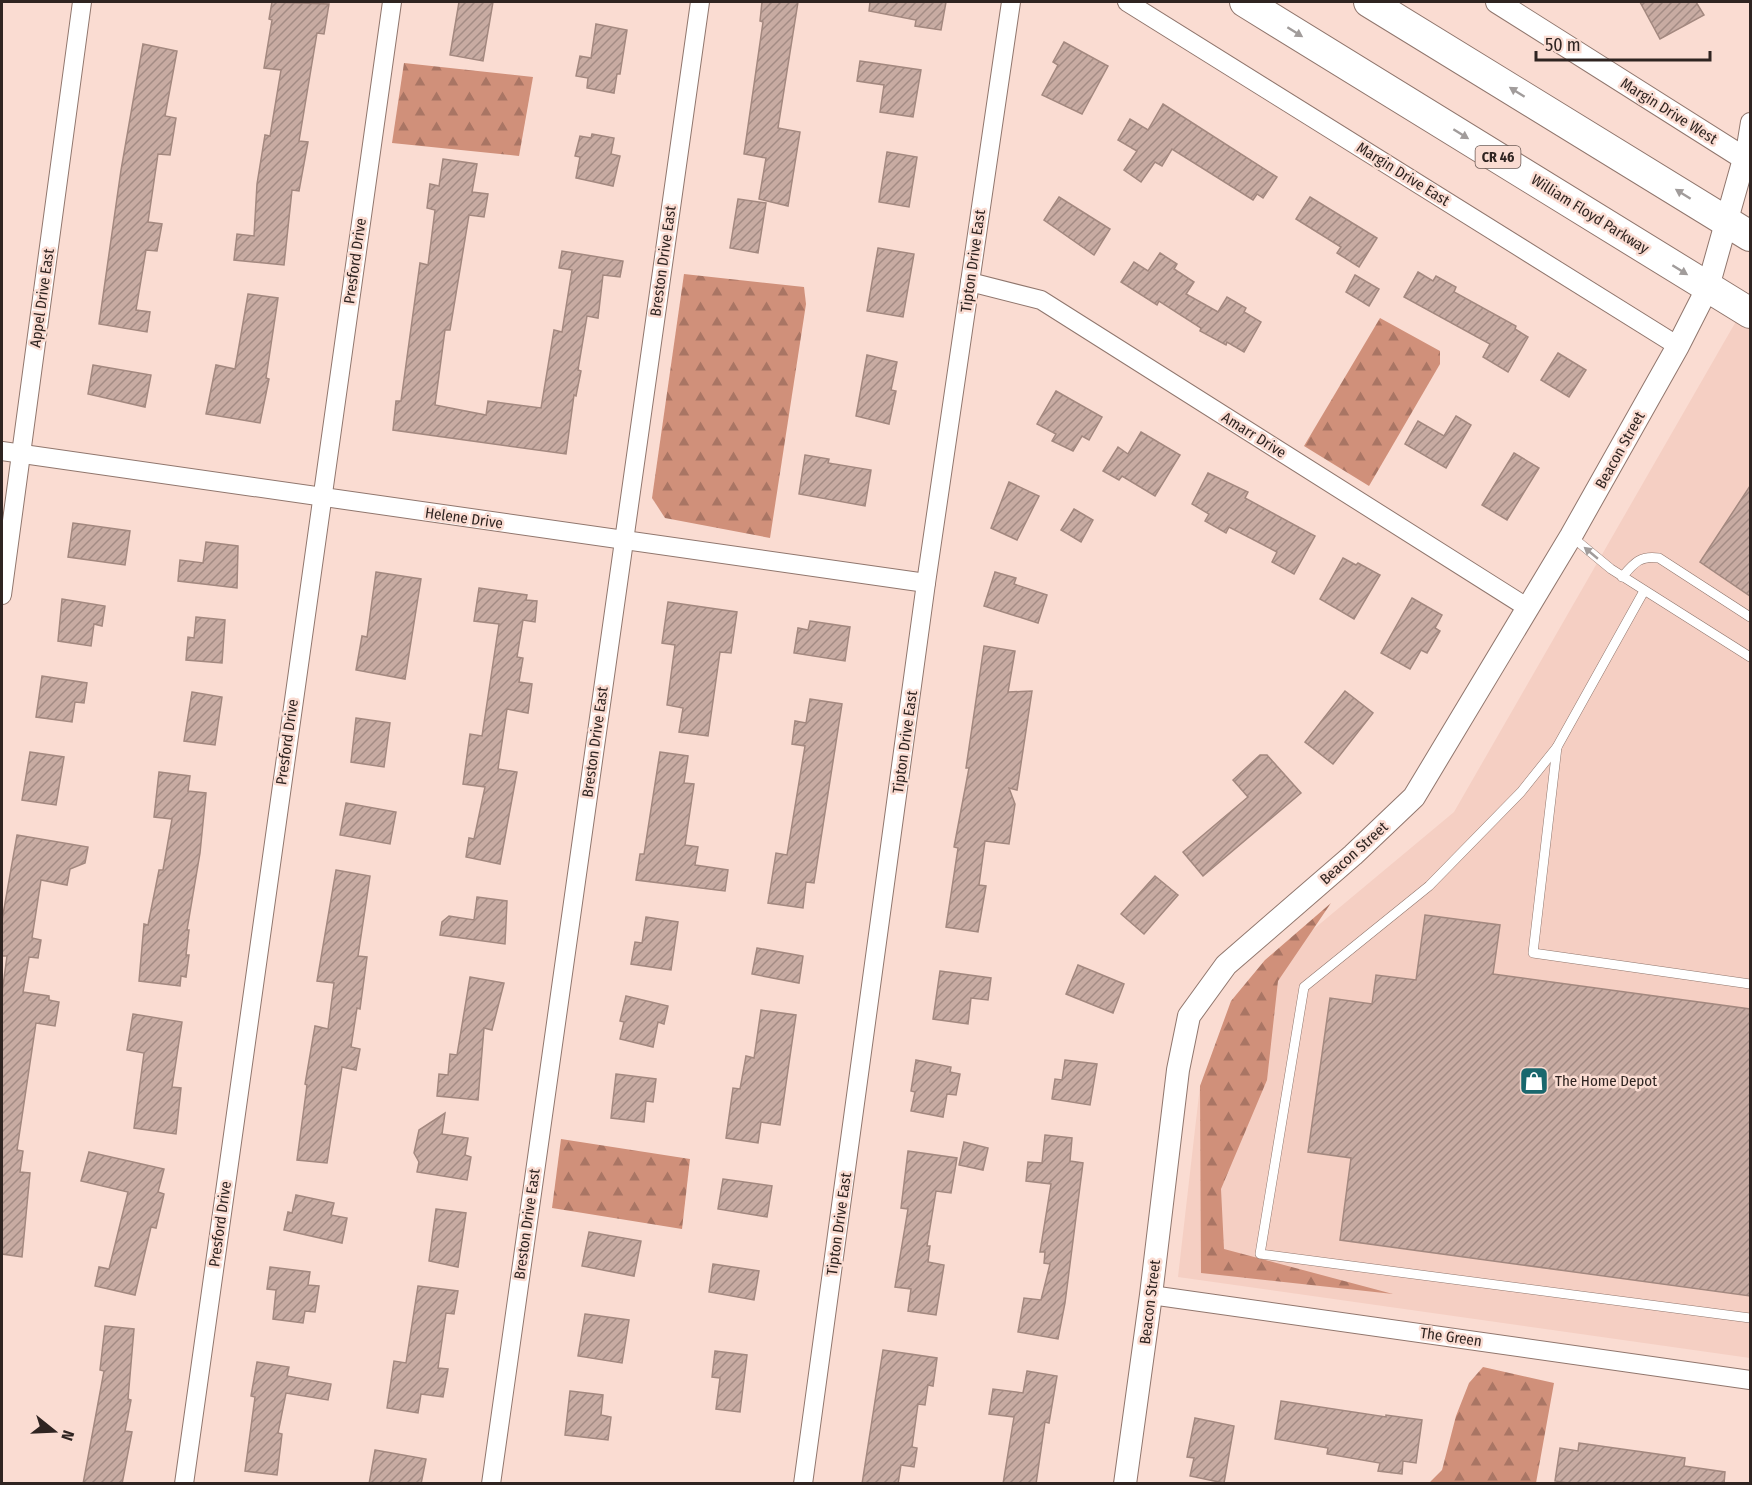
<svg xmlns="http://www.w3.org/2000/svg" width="1752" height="1485" font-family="'Fira Sans Condensed',sans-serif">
	<defs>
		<pattern id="forest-firs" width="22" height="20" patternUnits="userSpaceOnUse" patternTransform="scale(1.5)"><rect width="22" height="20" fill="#d0907a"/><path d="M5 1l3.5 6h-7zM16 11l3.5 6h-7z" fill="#a97564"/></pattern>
		<pattern id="building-hatch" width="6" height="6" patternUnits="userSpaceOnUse" patternTransform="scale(1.5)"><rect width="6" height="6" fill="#c8aba2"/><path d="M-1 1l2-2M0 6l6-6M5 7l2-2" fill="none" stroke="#a38b84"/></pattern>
	</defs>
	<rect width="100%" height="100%" fill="#fadcd2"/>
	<polygon fill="#f5cfc3" points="1750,297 1750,1358 1178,1277 1200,1086 1255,978 1454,812"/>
	<g fill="url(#forest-firs)">
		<polygon points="404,63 533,77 519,156 392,143"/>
		<polygon points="684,274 804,287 806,304 770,538 665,518 652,498"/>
		<polygon points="1380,318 1440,351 1440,364 1369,486 1304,446"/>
		<polygon points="1331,903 1278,981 1267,1080 1221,1189 1224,1249 1393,1294 1201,1273 1200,1086 1231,1001 1265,960"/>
		<polygon points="561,1139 690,1159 682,1229 552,1208"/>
		<polygon points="1483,1367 1554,1383 1536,1483 1429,1483 1442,1470 1456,1416 1469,1383"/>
	</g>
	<g fill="url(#building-hatch)" stroke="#a3887f" stroke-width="1.5">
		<polygon points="272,2 329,4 324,34 317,33 299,141 308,142 299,191 292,190 284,265 234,260 237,234 254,236 257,184 265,135 270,136 281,70 264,68 272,20 269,19"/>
		<polygon points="459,2 493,2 483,61 450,55"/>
		<polygon points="762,2 798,2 778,128 800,132 788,206 759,199 766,158 744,154 763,22 760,21"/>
		<polygon points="870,2 946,2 941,30 915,26 916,20 869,11"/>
		<polygon points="1640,2 1696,2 1704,15 1660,39"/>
		<polygon points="596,24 627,30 620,74 617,74 614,93 587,88 588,78 576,76 580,56 591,58"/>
		<polygon points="1064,42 1108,66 1082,114 1042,95 1058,65 1053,62"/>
		<polygon points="143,44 177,51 165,116 176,118 170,155 158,154 148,222 162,224 157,251 146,250 136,310 150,312 147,332 99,324 121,170"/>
		<polygon points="860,61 921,70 913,117 880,112 884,85 857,81"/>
		<polygon points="1163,104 1277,177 1263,198 1257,194 1253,200 1172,149 1162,166 1155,162 1141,182 1124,170 1137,151 1118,140 1130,119 1148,130"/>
		<polygon points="592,134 614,138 611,154 620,156 613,186 576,178 580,157 575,156 580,136 591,138"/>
		<polygon points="887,152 917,157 909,207 879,202"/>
		<polygon points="443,159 477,164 472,192 488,194 484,217 469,215 450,330 445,330 435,405 486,415 488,401 541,408 554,330 562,332 572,270 559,268 562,251 623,261 620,277 603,275 598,318 587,316 578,370 581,371 576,396 574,395 566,454 393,430 396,401 401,401 420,263 428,265 435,210 427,208 430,184 439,186"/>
		<polygon points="1059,197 1110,229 1094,255 1044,220"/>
		<polygon points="1310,197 1377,238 1359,267 1337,253 1341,247 1296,219"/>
		<polygon points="738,199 766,203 758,253 730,248"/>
		<polygon points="878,248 914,254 903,317 867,311"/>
		<polygon points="1160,253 1177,264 1174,269 1194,282 1186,294 1218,312 1227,297 1246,308 1244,312 1261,322 1244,352 1227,342 1226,345 1200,331 1201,328 1159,301 1157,305 1121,282 1134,262 1148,271"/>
		<polygon points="1418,272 1433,281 1436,276 1456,287 1454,292 1516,326 1515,329 1528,337 1508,372 1483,357 1490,344 1404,297"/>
		<polygon points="1355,275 1379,289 1369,306 1346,292"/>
		<polygon points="248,294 278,298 266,378 269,379 260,423 206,414 216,365 235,369"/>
		<polygon points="1558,353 1586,370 1569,397 1541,380"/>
		<polygon points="867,355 897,362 891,390 896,391 889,424 856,416"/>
		<polygon points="93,365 151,375 145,407 88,394"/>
		<polygon points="1056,391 1102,417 1089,440 1082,436 1073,451 1052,441 1056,434 1037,424"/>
		<polygon points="1456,416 1471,425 1446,468 1405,444 1418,421 1444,436"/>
		<polygon points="1141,432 1180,455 1155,496 1122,476 1119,480 1103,471 1118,447 1128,454"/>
		<polygon points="1514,453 1539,468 1507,520 1482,505"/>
		<polygon points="805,455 829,459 828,463 871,470 865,506 799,494"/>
		<polygon points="1208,473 1248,492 1245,498 1315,536 1294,574 1272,562 1277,552 1229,527 1226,533 1205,521 1209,514 1192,504"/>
		<polygon points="1009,482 1039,496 1017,540 991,528"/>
		<polygon points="1750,486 1750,596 1700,562"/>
		<polygon points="1074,509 1093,520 1081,542 1061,530"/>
		<polygon points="73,523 130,531 125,565 68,557"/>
		<polygon points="206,542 238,546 237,588 178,581 180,560 203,563"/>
		<polygon points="1343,558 1356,565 1358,563 1380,575 1354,619 1320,599"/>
		<polygon points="376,572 421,579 405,679 356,670 362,636 367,637"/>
		<polygon points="995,572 1016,578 1014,584 1047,595 1038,623 984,606"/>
		<polygon points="479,588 527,595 526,600 537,601 535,622 523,620 517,657 523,658 519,682 532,684 528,713 507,709 498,769 517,772 500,864 466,857 469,838 474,839 485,787 463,784 470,734 482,736 499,624 474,621"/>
		<polygon points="1412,598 1442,615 1435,628 1440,631 1427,653 1421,650 1410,669 1381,653"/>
		<polygon points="62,599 105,606 102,626 94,624 91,646 58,641"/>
		<polygon points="668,602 737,612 731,653 720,652 708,736 679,732 683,708 667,705 675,645 662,643"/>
		<polygon points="196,617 225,620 222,663 186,660 188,637 194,638"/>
		<polygon points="810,621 850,627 845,661 794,653 798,628 808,630"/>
		<polygon points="984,646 1015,651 1008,692 1032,691 1017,790 1009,788 1015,804 1009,844 985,841 979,885 986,886 978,932 946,927 958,848 954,847 969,768 966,768"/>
		<polygon points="42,676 87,683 84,703 75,702 72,722 36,717"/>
		<polygon points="1345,691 1373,713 1333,764 1305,742"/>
		<polygon points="192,692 222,697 215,745 184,741"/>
		<polygon points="810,699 842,704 814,883 806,882 803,908 768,903 776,853 787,855 805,746 792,744 795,721 806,723"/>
		<polygon points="356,718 390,723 384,767 351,762"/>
		<polygon points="30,752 64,757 56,805 22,800"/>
		<polygon points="660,752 688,756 684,783 694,784 685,845 698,847 695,865 728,870 725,891 636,880 640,854 644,854"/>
		<polygon points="1260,755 1267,755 1301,793 1203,876 1183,852 1248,797 1233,780"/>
		<polygon points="159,772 190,776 188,791 206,793 200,853 187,930 189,930 186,955 189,955 186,977 181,976 180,986 139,981 144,924 148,925 159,870 163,870 172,819 154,817"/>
		<polygon points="346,803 396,812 390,844 340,835"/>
		<polygon points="17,835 88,847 85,863 70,869 67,885 41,880 32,938 41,940 38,958 29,957 23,992 49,996 49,1000 59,1002 55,1026 36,1023 17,1150 23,1151 20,1172 30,1173 22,1257 2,1254 2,993 7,956 2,956 2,920"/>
		<polygon points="336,870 370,876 358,956 367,957 360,1009 357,1008 351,1047 360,1049 356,1070 342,1067 327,1163 297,1160 307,1085 305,1084 315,1026 328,1029 334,983 317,981"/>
		<polygon points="1155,876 1178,895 1144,934 1121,914"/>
		<polygon points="477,897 507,901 505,944 440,935 442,922 449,916 474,920"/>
		<polygon points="1425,915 1500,925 1493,974 1750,1009 1750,1296 1340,1240 1351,1158 1308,1152 1330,998 1372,1004 1376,975 1416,980"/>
		<polygon points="646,917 678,922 671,970 631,964 635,942 642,943"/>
		<polygon points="757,948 803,956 799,983 752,974"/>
		<polygon points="1078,965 1124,984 1113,1013 1066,994"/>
		<polygon points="940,971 991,978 988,1000 971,998 968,1024 933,1019"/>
		<polygon points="470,977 504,983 492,1030 484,1028 478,1100 437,1096 439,1074 448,1075 450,1054 457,1055"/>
		<polygon points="626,996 668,1006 664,1024 658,1022 653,1047 620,1039 624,1022 620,1021"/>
		<polygon points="761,1010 796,1015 780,1125 761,1122 758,1143 726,1138 733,1088 740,1089 746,1056 754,1058"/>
		<polygon points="133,1014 182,1022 172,1087 181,1088 176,1134 134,1128 144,1053 127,1050"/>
		<polygon points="916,1060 951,1067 950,1072 960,1074 956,1095 947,1094 943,1117 911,1111 915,1092 911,1091"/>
		<polygon points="1065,1060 1097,1064 1090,1105 1052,1099 1055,1079 1062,1080"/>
		<polygon points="616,1074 656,1079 653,1102 646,1101 644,1122 611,1118"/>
		<polygon points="445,1113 442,1134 468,1138 465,1155 471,1157 467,1180 417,1172 419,1162 414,1153 419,1130"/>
		<polygon points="1045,1135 1072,1138 1070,1161 1083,1163 1065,1303 1058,1339 1018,1332 1024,1298 1041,1300 1050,1264 1044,1263 1045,1252 1040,1252 1051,1184 1026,1181 1028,1162 1042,1163"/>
		<polygon points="964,1142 988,1148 983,1170 959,1165"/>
		<polygon points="908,1151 957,1158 951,1193 936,1191 927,1246 930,1246 928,1262 944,1265 936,1315 908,1311 911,1289 895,1287 908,1209 901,1208"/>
		<polygon points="89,1152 164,1169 158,1192 164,1194 156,1228 151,1227 135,1295 95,1286 99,1267 109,1269 128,1192 81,1181"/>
		<polygon points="723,1179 772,1186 767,1217 718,1209"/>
		<polygon points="296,1195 334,1203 331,1215 347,1218 342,1243 284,1230 288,1212 292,1213"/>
		<polygon points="436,1209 466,1213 458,1267 429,1261"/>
		<polygon points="589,1232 641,1241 634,1276 582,1266"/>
		<polygon points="713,1264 759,1271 754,1300 709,1292"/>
		<polygon points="270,1267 310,1272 308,1285 319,1286 315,1312 305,1311 303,1323 273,1319 276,1290 267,1289"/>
		<polygon points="418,1286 458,1291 454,1314 446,1313 438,1368 448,1369 443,1397 421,1394 418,1413 387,1408 394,1361 406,1363"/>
		<polygon points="585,1314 629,1320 622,1363 578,1356"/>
		<polygon points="105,1326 134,1329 128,1399 131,1400 125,1431 132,1432 122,1484 83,1484 104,1371 100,1370"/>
		<polygon points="883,1350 937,1358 933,1386 928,1385 925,1405 918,1404 912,1447 917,1448 914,1467 901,1465 898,1484 862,1484"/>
		<polygon points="715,1351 747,1355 740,1412 716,1409 720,1378 712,1377"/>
		<polygon points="257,1362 289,1367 287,1376 331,1384 328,1400 286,1393 278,1433 282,1434 277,1475 245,1471 255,1397 251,1396"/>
		<polygon points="1027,1371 1057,1376 1049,1423 1045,1422 1036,1484 1003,1484 1014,1417 989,1414 993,1389 1023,1393"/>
		<polygon points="570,1391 603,1395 601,1415 611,1417 608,1440 565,1435"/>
		<polygon points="1281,1401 1386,1417 1386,1415 1422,1420 1416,1463 1403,1461 1402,1474 1378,1471 1380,1463 1327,1454 1328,1448 1275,1439"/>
		<polygon points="1195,1418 1234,1426 1224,1483 1190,1476 1194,1458 1187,1457"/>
		<polygon points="1579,1443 1685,1458 1684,1466 1725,1472 1724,1484 1574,1484 1555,1481 1560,1448 1578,1451"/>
		<polygon points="375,1450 426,1459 421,1484 369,1484"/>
	</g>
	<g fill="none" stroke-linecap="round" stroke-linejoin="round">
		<g stroke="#90766d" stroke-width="10">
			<g id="service">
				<polyline points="1571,536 1611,569 1750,657"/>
				<path d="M1622 577C1634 563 1640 555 1659 558L1750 617"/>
				<polyline points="1644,591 1557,747 1521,792 1429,886 1304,987 1260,1254 1750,1318"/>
				<polyline points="1557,747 1533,953 1750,984"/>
			</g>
		</g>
		<g stroke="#90766d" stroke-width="20">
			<g id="minor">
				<polyline points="1127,2 1678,346"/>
				<polyline points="1744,159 1750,122"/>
				<polyline points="970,282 1041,300 1528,608"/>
				<polyline points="2,451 926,583"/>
				<polyline points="2,595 82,2"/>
				<polyline points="1151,1295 1750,1380"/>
				<polyline points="184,1484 392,2"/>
				<polyline points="491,1484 700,2"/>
				<polyline points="803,1484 926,583 1011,2"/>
			</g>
		</g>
		<g stroke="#90766d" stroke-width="24">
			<g id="tertiary">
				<polyline points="1497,2 1750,162"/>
				<polyline points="1125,1484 1151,1295 1178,1070 1189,1016 1226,965 1353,855 1414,797 1571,536 1678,346 1708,287 1744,159"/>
			</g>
		</g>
		<g stroke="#90766d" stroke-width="32">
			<g id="trunk">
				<polyline points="1245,2 1750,313"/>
				<polyline points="1369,2 1750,236"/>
			</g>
		</g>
		<use href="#service" stroke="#fff" stroke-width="9"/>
		<use href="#minor" stroke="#fff" stroke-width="18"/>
		<use href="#tertiary" stroke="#fff" stroke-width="22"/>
		<use href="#trunk" stroke="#fff" stroke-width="30"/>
	</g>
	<defs><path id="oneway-solid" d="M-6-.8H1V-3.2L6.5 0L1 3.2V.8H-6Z" transform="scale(1.5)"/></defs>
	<g fill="#a19c9b">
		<use href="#oneway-solid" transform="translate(1295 32) rotate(32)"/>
		<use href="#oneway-solid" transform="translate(1517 92) rotate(-148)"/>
		<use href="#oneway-solid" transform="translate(1461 134) rotate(32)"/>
		<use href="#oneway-solid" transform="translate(1683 194) rotate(-148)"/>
		<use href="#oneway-solid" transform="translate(1680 270) rotate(32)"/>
		<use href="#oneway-solid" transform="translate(1591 553) rotate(-140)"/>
	</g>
	<defs>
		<g id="shop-square" transform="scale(1.5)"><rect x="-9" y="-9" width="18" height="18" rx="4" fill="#19676d" stroke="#fadcd2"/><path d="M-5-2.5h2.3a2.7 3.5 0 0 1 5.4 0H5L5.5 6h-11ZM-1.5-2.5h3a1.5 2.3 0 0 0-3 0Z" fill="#fff"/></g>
	</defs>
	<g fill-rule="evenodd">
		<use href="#shop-square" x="1534" y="1081"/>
	</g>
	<g text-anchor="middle" stroke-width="5" stroke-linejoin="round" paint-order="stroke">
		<rect fill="#fadcd2" stroke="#6c5b56" stroke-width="1.5" x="1475.5" y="146" width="45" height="22" rx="4.5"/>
		<g font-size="14" font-weight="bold" fill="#2f2421">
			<text x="1498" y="162">CR 46</text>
		</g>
		<g font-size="15" fill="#2f2421" stroke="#fadcd2">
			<text transform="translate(1669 111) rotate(32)" y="5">Margin Drive West</text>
			<text transform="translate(1403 174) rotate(32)" y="5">Margin Drive East</text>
			<text transform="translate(1590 214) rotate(32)" y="5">William Floyd Parkway</text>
			<text transform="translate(355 261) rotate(-82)" y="5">Presford Drive</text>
			<text transform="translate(663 261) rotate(-82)" y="5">Breston Drive East</text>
			<text transform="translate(973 261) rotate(-82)" y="5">Tipton Drive East</text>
			<text transform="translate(42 298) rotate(-82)" y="5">Appel Drive East</text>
			<text transform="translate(1254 435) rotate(32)" y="5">Amarr Drive</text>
			<text transform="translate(1620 450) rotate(-61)" y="5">Beacon Street</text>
			<text transform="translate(464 518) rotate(8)" y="5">Helene Drive</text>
			<text transform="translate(287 742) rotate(-82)" y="5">Presford Drive</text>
			<text transform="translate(595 742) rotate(-82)" y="5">Breston Drive East</text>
			<text transform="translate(905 742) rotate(-82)" y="5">Tipton Drive East</text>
			<text transform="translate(1354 853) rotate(-42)" y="5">Beacon Street</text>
			<text transform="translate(220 1224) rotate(-82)" y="5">Presford Drive</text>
			<text transform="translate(527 1224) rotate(-82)" y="5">Breston Drive East</text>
			<text transform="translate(839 1224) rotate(-82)" y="5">Tipton Drive East</text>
			<text transform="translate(1150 1302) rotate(-83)" y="5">Beacon Street</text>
			<text transform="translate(1451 1337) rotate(8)" y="5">The Green</text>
		</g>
		<g font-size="15" fill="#2f2421" stroke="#fadcd2" text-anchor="start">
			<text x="1555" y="1086">The Home Depot</text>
		</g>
	</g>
	<rect width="1752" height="1485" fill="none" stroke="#2f2421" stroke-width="6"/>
	<g transform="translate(54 1431) rotate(108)" stroke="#fadcd2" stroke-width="4.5" paint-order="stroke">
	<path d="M0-4.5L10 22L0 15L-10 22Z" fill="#2f2421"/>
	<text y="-9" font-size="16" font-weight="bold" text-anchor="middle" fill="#2f2421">N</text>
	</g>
	<path d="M1536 51v9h174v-9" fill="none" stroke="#2f2421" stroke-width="3"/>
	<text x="1545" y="51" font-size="18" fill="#2f2421" stroke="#fadcd2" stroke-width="4.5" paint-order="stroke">50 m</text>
</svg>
